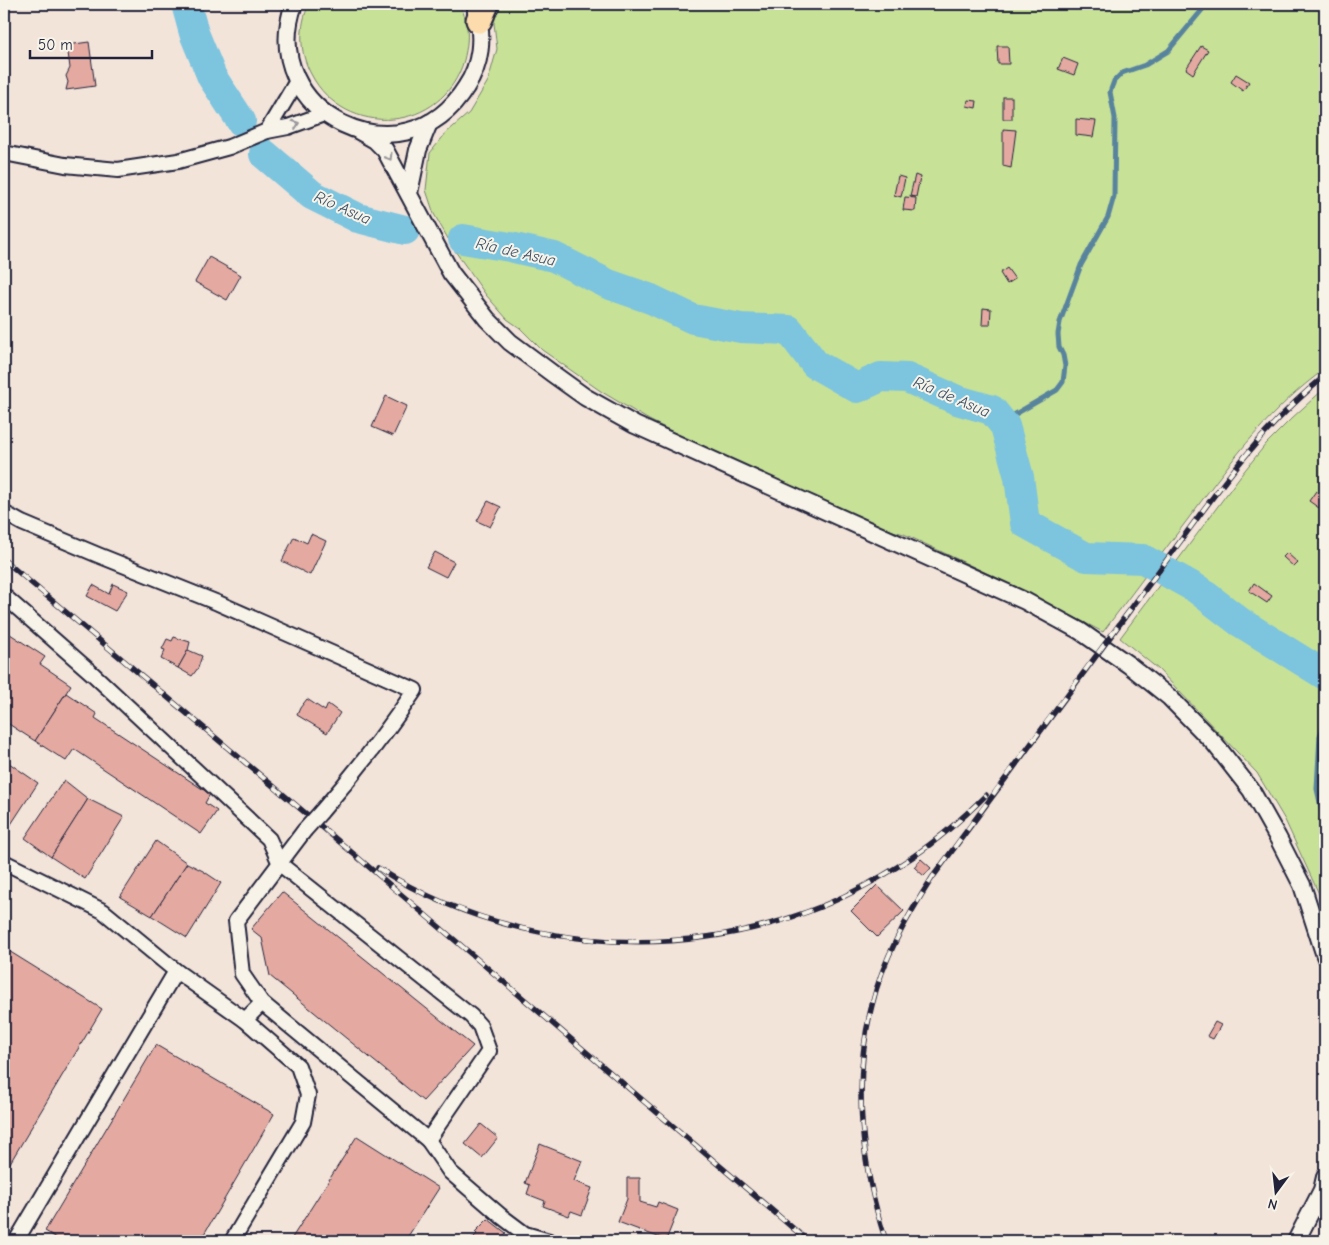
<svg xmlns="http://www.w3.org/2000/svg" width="1329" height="1245" font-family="'Comic Neue',sans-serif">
	<rect width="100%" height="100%" fill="#f3e4da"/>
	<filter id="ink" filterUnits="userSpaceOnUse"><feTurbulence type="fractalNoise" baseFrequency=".02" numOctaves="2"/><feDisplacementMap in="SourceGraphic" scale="10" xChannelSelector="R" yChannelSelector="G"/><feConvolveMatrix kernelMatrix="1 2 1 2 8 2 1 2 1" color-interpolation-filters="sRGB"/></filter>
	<g filter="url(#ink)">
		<g fill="#c7e197" stroke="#748269">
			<path d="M309 4H460C462 10 465 16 466 22 469 34 467 48 464 60 443 133 345 140 311 74 299 52 299 26 309 4Z"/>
			<path d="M499 4H1325V369C1272 407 1233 458 1194 511 1164 551 1133 592 1103 632L995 577 904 534 885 529 719 455 649 420 602 392 542 350 520 328 507 319 486 295 455 251 434 214 426 190 430 153 446 133 469 113 488 81 497 49 494 23Z"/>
			<polygon points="1325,388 1325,907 1285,820 1257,773 1158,669 1120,638 1241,475 1266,444 1292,418"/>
		</g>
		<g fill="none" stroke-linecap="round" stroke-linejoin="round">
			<g stroke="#59839d" stroke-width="5">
				<polyline points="1005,426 1012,416 1057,390 1063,382 1065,366 1063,355 1059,347 1058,334 1060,322 1081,265 1108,217 1114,196 1115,118 1110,92 1114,81 1122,73 1145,65 1168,51 1207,4"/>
				<polyline points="1325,722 1320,736 1317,789 1325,825"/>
			</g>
			<g stroke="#7dc4de" stroke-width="30">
				<polyline points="186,4 194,33 212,77 241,121"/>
				<polyline points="264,154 312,195 358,218 405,230"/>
				<polyline points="463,239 510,247 554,257 608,284 651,299 693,319 741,328 789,330 815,364 857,388 881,377 907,378 957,400 992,410 1005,426 1019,477 1025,523 1086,557 1143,559 1197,589 1240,622 1325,675"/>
			</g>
		</g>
		<g fill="#e4aaa1" stroke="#22223b">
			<polygon points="89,42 95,86 66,90 68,82 66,76 70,68 67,45"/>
			<polygon points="997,46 1008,46 1009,64 998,64"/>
			<polygon points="1201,46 1208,50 1193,74 1186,69"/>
			<polygon points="1063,58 1078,64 1074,75 1058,69"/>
			<polygon points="1236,74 1249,82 1243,91 1231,82"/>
			<rect x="1003" y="97" width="9" height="22"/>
			<polygon points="968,100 977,101 976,108 967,106"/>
			<polygon points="1076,119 1096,121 1093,137 1076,135"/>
			<polygon points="1003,129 1016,130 1011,168 1003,166"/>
			<polygon points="915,175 920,177 916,197 910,196"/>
			<polygon points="898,176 905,178 901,197 894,195"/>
			<polygon points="905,197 916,198 915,211 903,210"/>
			<polygon points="209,257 241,275 227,300 195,282"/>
			<polygon points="1007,268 1015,279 1007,284 1000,273"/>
			<polygon points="983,308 991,309 990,325 982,325"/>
			<polygon points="386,396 407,406 393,436 372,427"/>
			<polygon points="1316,491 1325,498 1319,508 1309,501"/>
			<polygon points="488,501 501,507 490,527 477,521"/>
			<polygon points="311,534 326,541 310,575 282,561 294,537 307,543"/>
			<polygon points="435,552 454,562 446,577 426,567"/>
			<polygon points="1287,553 1298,563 1294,567 1283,557"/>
			<polygon points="1254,583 1272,596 1267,603 1249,591"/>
			<polygon points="113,584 128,591 115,611 87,596 93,585 109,594"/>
			<polygon points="4,630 45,657 40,664 71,685 35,741 4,721"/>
			<polygon points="174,637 190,642 188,650 178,668 161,659 165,650 162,649 167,639 172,641"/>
			<polygon points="188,650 202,656 198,668 192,676 178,668"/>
			<polygon points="66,693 97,714 95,718 210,794 205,803 217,811 201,834 74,749 66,761 35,741"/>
			<polygon points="307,699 325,711 328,704 340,713 327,733 297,715 300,708"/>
			<polygon points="9,763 38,783 4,835 4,770"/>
			<polygon points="64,780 88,799 51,857 25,838"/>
			<polygon points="88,799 124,817 85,879 51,857"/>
			<polygon points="156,841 187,863 152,916 120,897"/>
			<polygon points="921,859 931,868 924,876 914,867"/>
			<polygon points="187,863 203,871 221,883 187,938 152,916"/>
			<polygon points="877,885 904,911 877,937 851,911"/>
			<polygon points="282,892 473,1046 423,1101 270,976 262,938 251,929"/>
			<polygon points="4,948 102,1009 4,1173"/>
			<polygon points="1215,1022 1221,1025 1213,1039 1207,1036"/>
			<polygon points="156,1045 274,1114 200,1241 62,1241 45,1231"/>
			<polygon points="481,1124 498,1138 482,1158 465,1144"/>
			<polygon points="357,1136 439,1188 405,1241 290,1241"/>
			<polygon points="540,1144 582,1161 574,1181 592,1188 582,1215 571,1211 569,1216 543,1206 545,1201 527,1194 530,1185 525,1183"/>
			<polygon points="627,1178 640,1178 640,1202 656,1207 658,1202 678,1210 666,1240 618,1222 627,1199"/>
			<polygon points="488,1219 506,1233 498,1241 470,1241 477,1234 475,1232"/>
		</g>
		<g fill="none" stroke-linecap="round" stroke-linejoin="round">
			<g stroke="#22223b" stroke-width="18">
				<g id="minor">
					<polyline points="267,131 297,81"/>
					<polyline points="4,153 65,165 118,170 178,161 229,147 267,131 288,127 324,114"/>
					<path d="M4 513 22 523 98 555 218 603 415 690C386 733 355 773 321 812"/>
					<polyline points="4,596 94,675 269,839 280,864 471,1016 480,1026 489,1051 428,1140 262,1003"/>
					<polyline points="4,862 103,911 176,971 245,1020 298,1066 308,1095 303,1122 232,1241"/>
					<polyline points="245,1020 262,1003 242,974 236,921 304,831"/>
					<polyline points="428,1140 450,1172 501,1216 525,1234 549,1241"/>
					<polyline points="16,1241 176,971"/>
				</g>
			</g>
			<g stroke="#22223b" stroke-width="20">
				<g id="tertiary">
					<path d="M294 4C255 114 405 186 466 87 481 65 484 36 476 11"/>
					<polyline points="359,131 375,140 385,150 451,273 487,319 510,342 553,374 585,397 635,425 1025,601 1080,631 1129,665 1169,697 1215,744 1251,790 1278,838 1302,885 1325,956"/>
					<polyline points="409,193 418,150 429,123"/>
					<polyline points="1296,1241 1322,1190 1325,1177"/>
				</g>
			</g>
			<g stroke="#22223b" stroke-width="29">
				<polyline id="motorway" points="479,20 486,4"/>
			</g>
			<use href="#minor" stroke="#f7f3e8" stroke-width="14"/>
			<use href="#tertiary" stroke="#f7f3e8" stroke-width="16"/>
			<use href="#motorway" stroke="#fcdcac" stroke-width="25"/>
			<g stroke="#22223b" stroke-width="5.5">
				<g id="rail">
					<polyline points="4,560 322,827 808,1241"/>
					<path d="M378 868C504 948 667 963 807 912 843 899 879 879 911 858 938 840 963 818 986 795"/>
					<path d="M886 1241C861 1166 852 1083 872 1005 883 959 907 917 932 878 1004 779 1077 681 1150 583 1203 511 1254 433 1325 376"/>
				</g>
			</g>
			<use href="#rail" stroke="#f7f3e8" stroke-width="4" stroke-dasharray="11" stroke-linecap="butt"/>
			<g stroke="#22223b" stroke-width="18" stroke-linecap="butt">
				<polyline id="minor-bridge" points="304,831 321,812"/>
			</g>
			<use href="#minor-bridge" stroke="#f7f3e8" stroke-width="14"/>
		</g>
		<defs><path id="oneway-chevron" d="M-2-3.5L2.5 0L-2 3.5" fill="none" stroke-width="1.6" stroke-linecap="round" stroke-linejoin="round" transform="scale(1.25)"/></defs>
		<g stroke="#97959a">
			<use href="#oneway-chevron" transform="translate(296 124) rotate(-20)"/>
			<use href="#oneway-chevron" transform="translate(389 157) rotate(59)"/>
		</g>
	</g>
	<g text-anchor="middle" stroke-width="4" stroke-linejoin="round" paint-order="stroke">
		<g font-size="16" font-style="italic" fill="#3d536c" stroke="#f7f3e8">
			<text transform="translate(343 207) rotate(24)" y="6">Río Asua</text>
			<text transform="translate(516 251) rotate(13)" y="6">Ría de Asua</text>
			<text transform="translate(952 396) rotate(23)" y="6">Ría de Asua</text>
		</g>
	</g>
	<rect width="1329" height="1245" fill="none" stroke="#f7f3e8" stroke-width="20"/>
	<rect x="10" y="10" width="1309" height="1225" fill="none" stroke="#22223b" stroke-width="2" filter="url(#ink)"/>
	<g transform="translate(1276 1192) rotate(195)" stroke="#f7f3e8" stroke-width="4" paint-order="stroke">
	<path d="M0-4L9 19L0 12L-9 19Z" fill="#22223b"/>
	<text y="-8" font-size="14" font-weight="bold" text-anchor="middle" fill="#22223b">N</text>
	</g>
	<path d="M30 50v8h122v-8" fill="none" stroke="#22223b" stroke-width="2.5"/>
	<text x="38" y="50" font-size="15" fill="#22223b" stroke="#f7f3e8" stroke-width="4" paint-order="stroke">50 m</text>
</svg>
